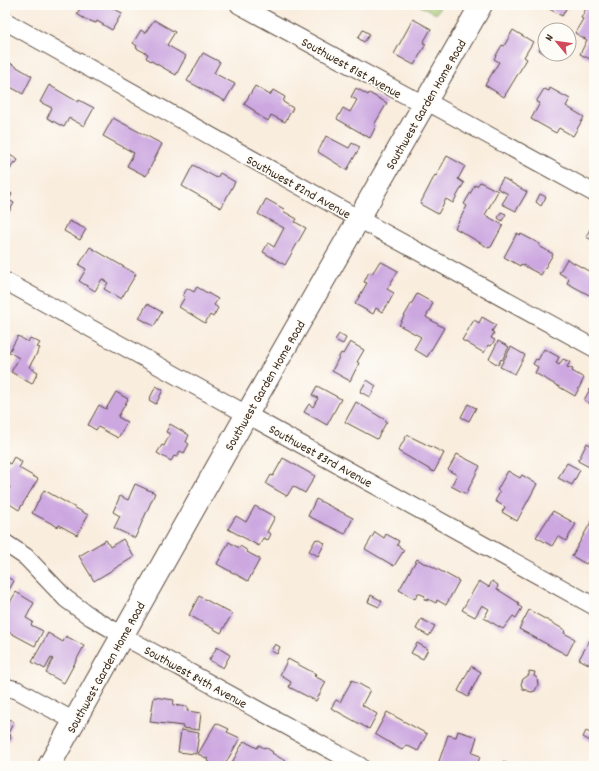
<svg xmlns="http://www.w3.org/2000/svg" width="599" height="771" font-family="Dekko,sans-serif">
	<rect width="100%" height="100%" fill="#fdfcf7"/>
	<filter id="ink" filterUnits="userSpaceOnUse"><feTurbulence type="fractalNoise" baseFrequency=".025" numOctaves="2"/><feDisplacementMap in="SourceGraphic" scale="8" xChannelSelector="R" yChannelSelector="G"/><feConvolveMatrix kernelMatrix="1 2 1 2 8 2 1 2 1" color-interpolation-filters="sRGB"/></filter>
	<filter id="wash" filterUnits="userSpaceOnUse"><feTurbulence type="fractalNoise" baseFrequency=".012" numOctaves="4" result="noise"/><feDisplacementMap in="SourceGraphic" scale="16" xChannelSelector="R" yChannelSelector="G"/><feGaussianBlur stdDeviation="0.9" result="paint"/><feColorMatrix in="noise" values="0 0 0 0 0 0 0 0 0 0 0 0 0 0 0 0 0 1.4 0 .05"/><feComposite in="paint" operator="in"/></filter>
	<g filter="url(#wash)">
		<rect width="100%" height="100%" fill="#f9edde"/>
		<polygon fill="#a7ca74" stroke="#717a49" points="419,5 441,5 436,14"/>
		<g id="blocks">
			<g fill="#cca7e0">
				<polygon points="82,5 107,5 122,13 112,30 97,21 96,23 85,19 77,14"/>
				<polygon points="542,5 568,5 562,16"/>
				<polygon points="588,5 594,5 594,40 593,40 591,42 594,44 594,61 580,54 587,40 575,33 583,19 581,18"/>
				<polygon points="413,19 431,29 423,43 426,44 414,65 394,54"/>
				<polygon points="154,20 175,32 167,45 186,56 176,75 146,58 148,54 136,48 137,46 133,43 141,30 145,33"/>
				<polygon points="363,30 370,34 364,42 358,38"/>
				<polygon points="513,30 533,42 524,57 527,59 504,97 485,85 499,62 494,59 502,45 504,46"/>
				<polygon points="545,41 545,54 539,50"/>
				<polygon points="203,53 220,62 214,73 235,84 225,101 187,81"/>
				<polygon points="5,60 32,76 23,94 5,84"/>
				<polygon points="49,85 78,102 79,100 94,108 84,126 69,118 64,127 47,118 52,108 40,102"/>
				<polygon points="255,86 270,95 273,90 285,97 283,102 293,108 285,122 271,115 268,121 255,113 255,111 244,104"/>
				<polygon points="356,88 368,95 369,93 387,103 374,125 376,126 370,138 337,119 343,108 350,112 357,100 351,97"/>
				<polygon points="550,88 570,99 566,106 584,117 573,136 559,128 556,133 531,119 540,103 536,102 544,89 549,91"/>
				<polygon points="113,118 162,144 146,176 127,166 134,153 103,136"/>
				<polygon points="326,136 349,148 352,143 360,147 347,170 318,152"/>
				<polygon points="5,152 18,160 16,163 14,162 10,170 5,167"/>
				<polygon points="447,156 465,166 458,179 464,183 453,203 446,199 438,214 420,204 435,175 436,176"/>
				<polygon points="193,165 217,178 220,173 235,182 221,208 182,186"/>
				<polygon points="503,178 527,192 516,211 502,204 508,194 497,188"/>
				<polygon points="480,182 498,191 485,215 503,225 491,247 490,247 489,248 455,228 467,206 464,204 475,185 477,186"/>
				<polygon points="5,190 12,194 9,200 14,203 5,219"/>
				<polygon points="540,194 546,197 541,206 536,202"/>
				<polygon points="266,199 284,209 283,211 297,219 295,222 306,228 285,265 263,252 268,243 274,247 284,228 258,214"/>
				<polygon points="501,212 506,214 502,221 498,218"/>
				<polygon points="69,221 86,229 80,240 64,231"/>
				<polygon points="590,229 594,232 592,240 586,237"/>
				<polygon points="517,233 520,235 521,234 540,244 539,246 553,254 541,275 521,264 520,266 504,257"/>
				<polygon points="90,247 136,274 121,299 104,289 108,283 102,279 95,291 79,281 86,269 79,265"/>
				<polygon points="567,259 594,274 594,292 591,296 567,283 569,279 559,273"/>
				<polygon points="380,261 398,271 387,289 394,293 387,306 386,306 382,312 376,308 373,314 355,304 367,283 364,282 369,272 372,274"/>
				<polygon points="197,287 218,299 214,305 218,308 213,317 210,315 205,323 179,307 185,297 183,296 187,288 194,292"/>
				<polygon points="417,294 433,303 426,317 444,328 427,357 414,349 421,337 399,325"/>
				<polygon points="147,304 162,312 154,326 139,318"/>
				<polygon points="482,317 496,325 492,331 494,333 491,338 495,340 491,346 488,345 484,353 462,340 474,320 479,323"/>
				<polygon points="339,334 346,338 343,344 335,340"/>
				<polygon points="18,336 28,342 30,338 40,343 37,347 40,348 29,367 38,372 32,384 11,372 19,358 9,352"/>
				<polygon points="498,341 509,347 502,360 501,359 498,365 489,359"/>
				<polygon points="350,342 364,350 357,362 359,363 350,381 332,371 341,353 343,354"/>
				<polygon points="511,347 525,355 515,374 500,367"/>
				<polygon points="544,349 559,357 556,363 559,365 563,359 570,362 567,367 573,369 572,371 584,378 575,396 535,373 538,367 533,364 536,359 538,360"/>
				<polygon points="367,380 376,386 370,397 360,392"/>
				<polygon points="594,382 594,406 584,400"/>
				<polygon points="156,386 163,390 156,404 149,400"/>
				<polygon points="317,386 341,399 327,425 304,412 309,404 313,407 318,398 312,395"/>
				<polygon points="116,392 128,399 118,417 127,422 118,438 98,427 96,430 88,425 99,405 106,409"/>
				<polygon points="356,402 387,421 377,439 345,422"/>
				<polygon points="468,404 476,408 469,421 461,417"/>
				<polygon points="170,424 189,435 186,442 189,444 184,453 180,451 177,457 174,456 171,461 157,453 162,445 164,446 170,434 166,432"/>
				<polygon points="407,435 444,453 434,472 398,451"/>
				<polygon points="587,443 594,447 594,467 593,469 578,461"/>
				<polygon points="457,454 480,466 466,494 451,486 457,475 448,470"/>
				<polygon points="14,457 22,462 19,468 38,479 19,510 5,501 5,496 10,487 5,484 5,461 10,464"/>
				<polygon points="283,458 315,476 305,493 293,486 287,496 266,484 271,475 273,476"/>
				<polygon points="567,463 580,470 572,485 558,478"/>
				<polygon points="508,471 520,478 522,475 537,484 517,521 502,512 505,507 495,501 500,492 497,490"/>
				<polygon points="135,484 155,493 135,538 114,528 120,516 113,512 120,496 128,500"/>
				<polygon points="44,490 88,515 77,535 59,525 58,527 32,513"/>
				<polygon points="316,499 353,518 345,534 308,516"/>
				<polygon points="255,506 275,517 267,532 271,534 268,540 263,538 259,546 228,529 236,516 246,522"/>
				<polygon points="553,511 576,524 566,541 558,536 552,546 536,537"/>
				<polygon points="592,520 594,521 594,563 589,560 586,564 572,556"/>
				<polygon points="375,532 384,538 386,534 399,541 397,545 404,550 394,566 365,549"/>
				<polygon points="123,539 134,557 94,581 79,556 106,540 110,547"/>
				<polygon points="316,539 325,543 318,556 309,551"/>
				<polygon points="229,542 239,548 240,546 248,551 247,552 260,559 248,581 217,564"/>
				<polygon points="417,559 425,564 426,563 459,581 446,605 437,600 436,603 428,599 427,601 424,599 425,596 418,593 415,599 399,590"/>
				<polygon points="5,576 14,581 5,597"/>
				<polygon points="479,581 489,587 492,581 498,585 497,589 519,603 518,605 522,608 516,618 513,616 503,629 484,618 489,609 482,605 475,617 462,610"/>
				<polygon points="16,592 34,603 26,618 33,622 31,625 43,631 35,646 5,630 5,611"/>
				<polygon points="371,595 382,601 379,607 368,602"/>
				<polygon points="199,596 232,614 221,633 189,615"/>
				<polygon points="529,610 565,630 564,633 575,639 567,655 519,629"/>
				<polygon points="421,619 435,626 429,636 416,629"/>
				<polygon points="48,633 63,642 66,636 84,646 64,683 46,673 53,659 51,658 45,669 32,662"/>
				<polygon points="590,640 594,643 594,667 579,659"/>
				<polygon points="417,643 428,649 423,659 411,653"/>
				<polygon points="275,644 280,647 277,654 271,651"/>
				<polygon points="217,647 230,655 223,668 209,660"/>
				<polygon points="288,659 316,674 314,676 326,682 316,701 289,687 291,682 280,675"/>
				<polygon points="471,666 481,672 468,697 458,691"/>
				<polygon points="529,671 535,672 534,676 537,678 538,685 535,691 531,692 523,689 521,684 523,679 529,675"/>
				<polygon points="352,680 370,690 362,705 377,714 369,729 331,708 336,700 340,702"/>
				<polygon points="154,697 174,700 173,705 188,707 187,711 201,713 199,730 183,728 183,726 150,722"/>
				<polygon points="387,712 427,734 418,751 406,745 402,750 375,734"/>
				<polygon points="5,717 14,722 8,733 10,734 11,737 9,741 5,742"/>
				<polygon points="216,723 229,729 227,732 240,738 224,766 218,765 215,766 207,761 208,759 198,754"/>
				<polygon points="181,730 199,733 196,754 178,752"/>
				<polygon points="458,731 477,737 472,753 480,756 477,766 445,766 438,764 448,735 456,737"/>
				<polygon points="586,731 594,735 592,742 583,737"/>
				<polygon points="244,741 257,748 259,745 264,748 265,747 273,752 272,753 287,762 285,766 230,766"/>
				<polygon points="502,762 514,765 515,763 523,766 501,766"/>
			</g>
		</g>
	</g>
	<g filter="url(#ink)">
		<use href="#blocks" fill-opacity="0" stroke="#58473b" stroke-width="1"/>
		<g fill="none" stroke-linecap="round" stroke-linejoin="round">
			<g stroke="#58473b" stroke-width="19">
				<g id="minor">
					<polyline points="239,5 409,97 437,107 594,193"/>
					<polyline points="5,21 359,219 594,348"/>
					<polyline points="5,281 594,606"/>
					<polyline points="5,543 26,557 66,599 91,617 134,642 360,766"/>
					<polyline points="5,687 17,690 74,721"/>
				</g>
			</g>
			<g stroke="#58473b" stroke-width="24">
				<polyline id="major" points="49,766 247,414 481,5"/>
			</g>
			<use href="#minor" stroke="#fff" stroke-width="17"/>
			<use href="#major" stroke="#fff" stroke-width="22"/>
		</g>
	</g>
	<g text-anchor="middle" stroke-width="3.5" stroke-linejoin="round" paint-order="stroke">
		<g font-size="13" fill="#3b2a1e" stroke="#fdfcf7">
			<text transform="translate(352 67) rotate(29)" y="5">Southwest 81st Avenue</text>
			<text transform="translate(425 104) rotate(-60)" y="5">Southwest Garden Home Road</text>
			<text transform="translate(299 186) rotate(29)" y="5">Southwest 82nd Avenue</text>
			<text transform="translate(264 385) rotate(-60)" y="5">Southwest Garden Home Road</text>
			<text transform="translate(321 455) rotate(29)" y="5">Southwest 83rd Avenue</text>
			<text transform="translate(105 667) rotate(-61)" y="5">Southwest Garden Home Road</text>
			<text transform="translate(196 676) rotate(29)" y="5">Southwest 84th Avenue</text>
		</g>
	</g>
	<rect width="599" height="771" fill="none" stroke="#fdfcf7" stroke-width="20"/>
	<g transform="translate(557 42) rotate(299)"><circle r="19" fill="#fdfcf7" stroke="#afa8a0"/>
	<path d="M0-3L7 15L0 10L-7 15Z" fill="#d1495b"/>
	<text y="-6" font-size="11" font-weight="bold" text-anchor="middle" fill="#3b2a1e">N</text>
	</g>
</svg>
